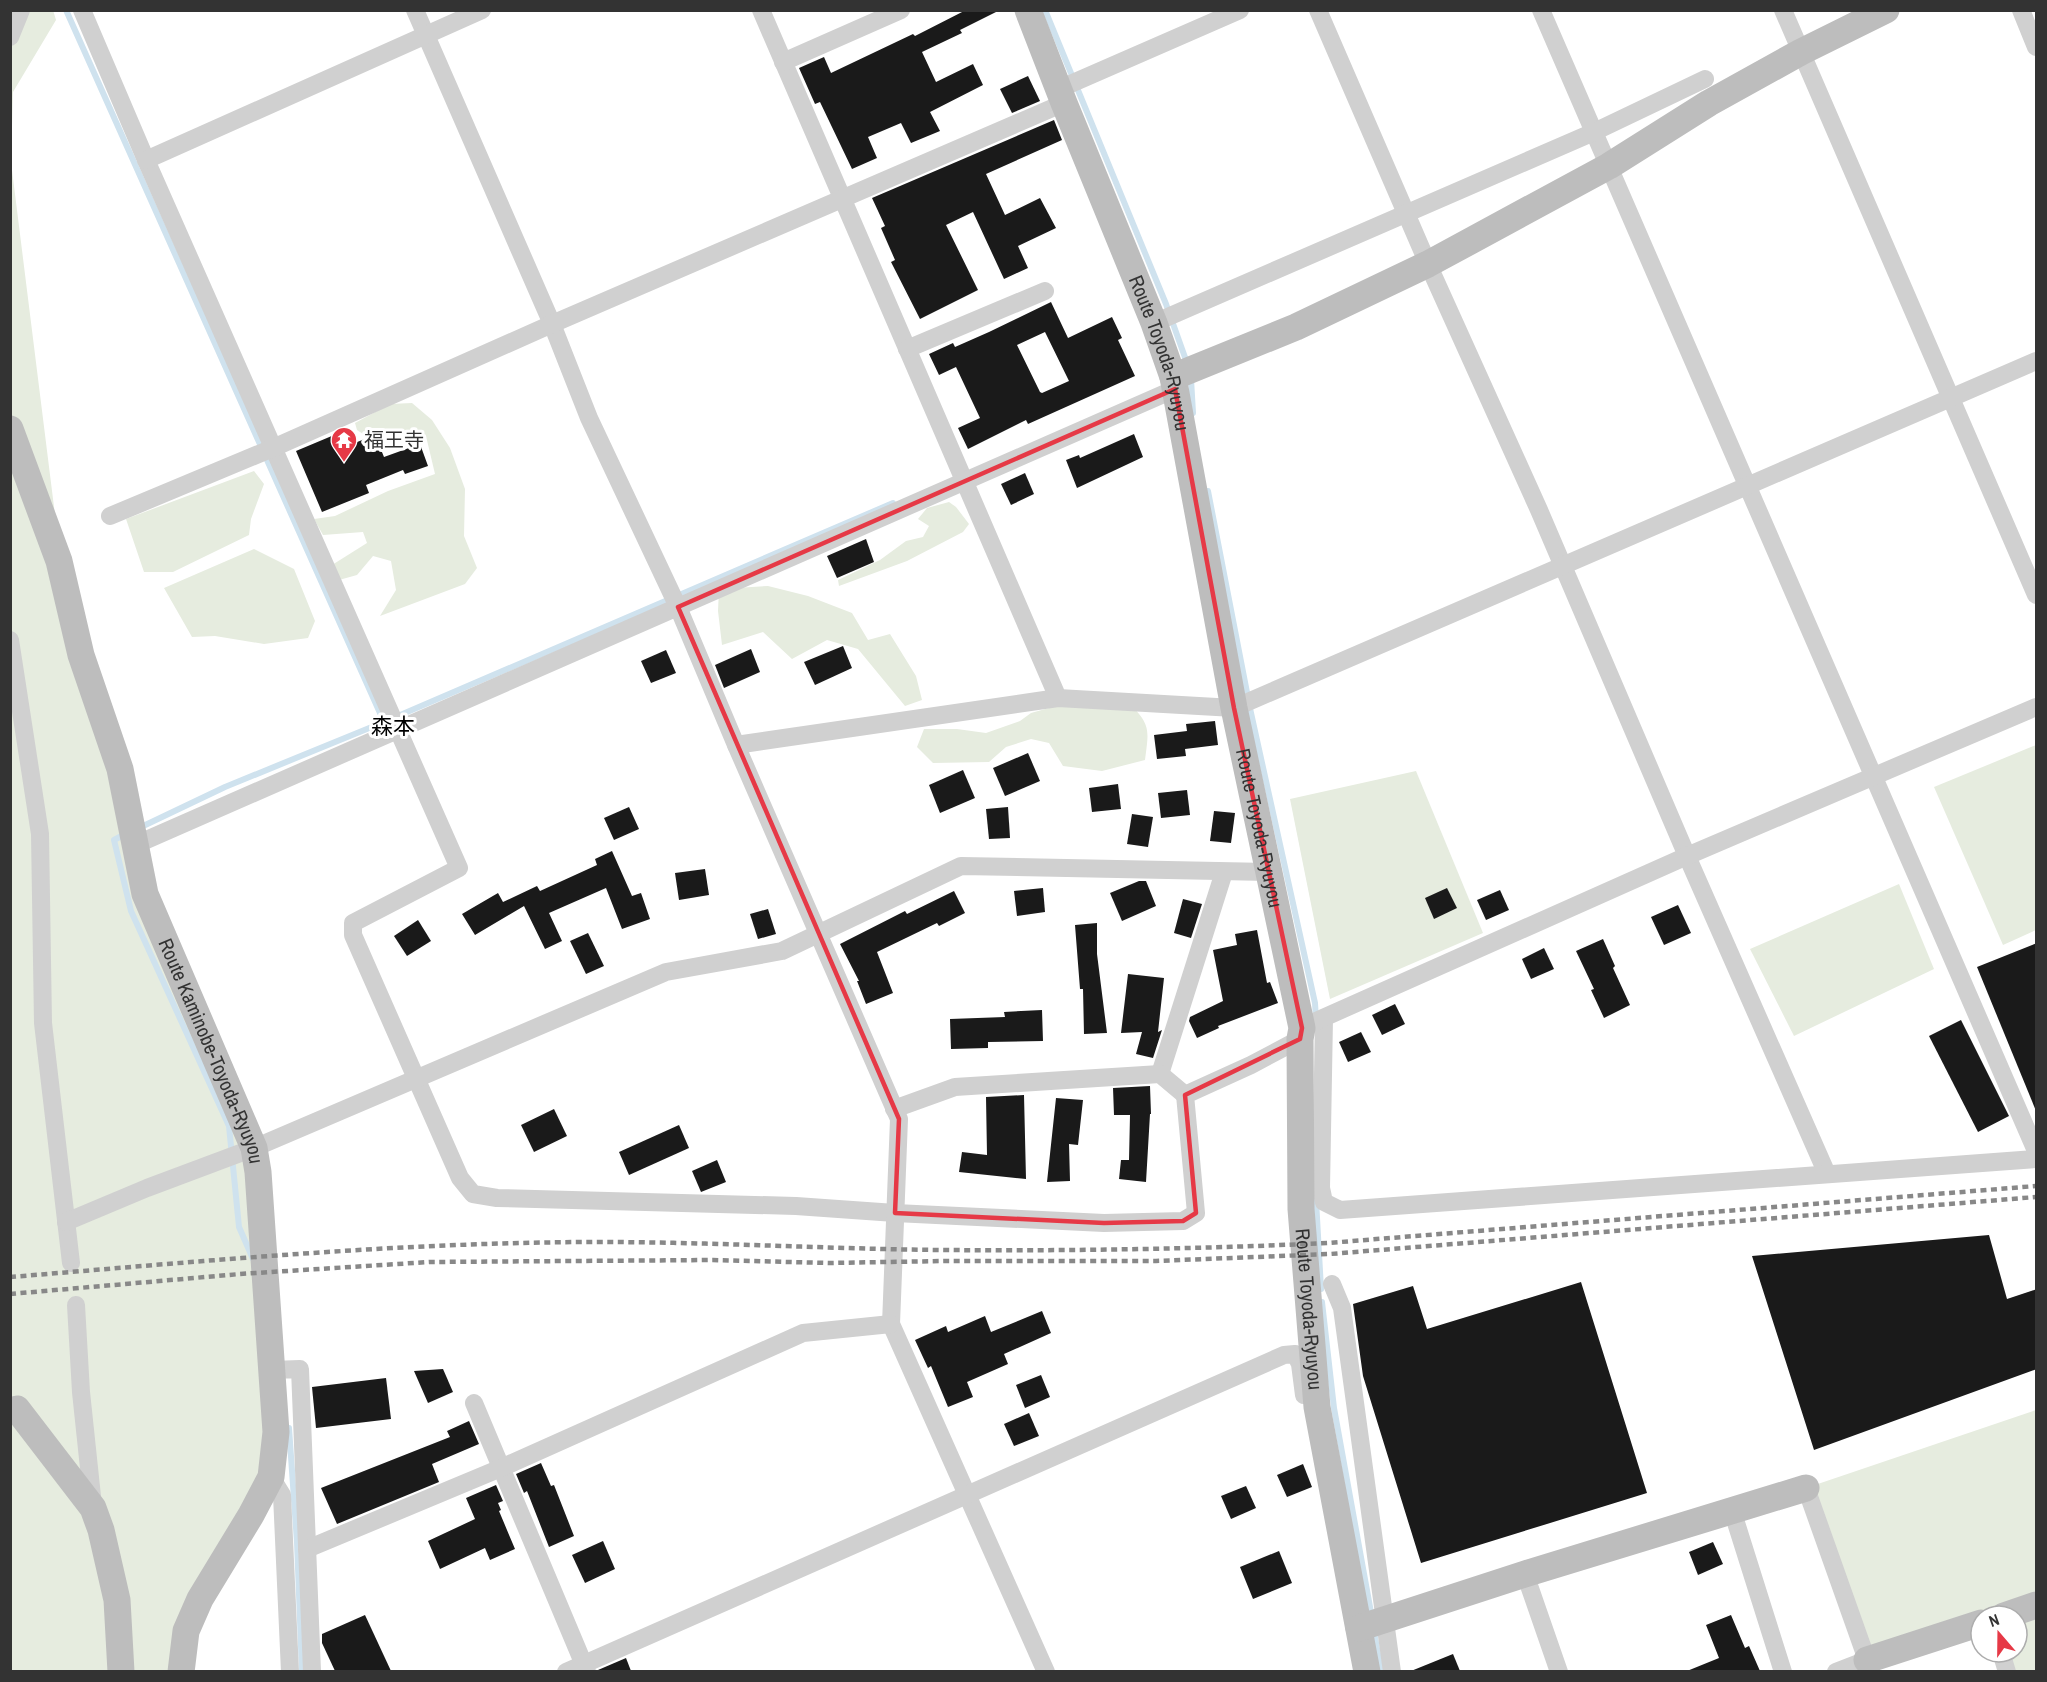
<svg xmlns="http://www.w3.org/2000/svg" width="2047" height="1682" font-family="'Archivo Narrow','Noto Sans JP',sans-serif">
	<rect width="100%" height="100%" fill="#fff"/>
	<g fill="#e6ecdf">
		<polygon points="53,10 56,20 13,92 11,162 63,579 153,912 260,1194 266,1487 186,1631 194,1671 11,1672 10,11"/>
		<polygon points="412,403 432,420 450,448 465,489 464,536 477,568 465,584 380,616 396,590 391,561 373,556 357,575 339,580 332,565 367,543 363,532 323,535 314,519 335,516 388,491 435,474 426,436 411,439 388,435 363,434 357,430 355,423 390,404"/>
		<polygon points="254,471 264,484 251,519 249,535 173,572 144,572 126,519"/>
		<polygon points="949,502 956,507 969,524 963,532 907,561 839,586 838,580 880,560 906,541 923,537 929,526 918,519 927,508"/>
		<polygon points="254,549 294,569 315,621 308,638 264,644 215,636 192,637 164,588"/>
		<polygon points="768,586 808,596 852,613 868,640 890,634 916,676 922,700 905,706 858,649 827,640 792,659 763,632 722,645 718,611 719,589"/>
		<path d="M1128 702C1151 725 1149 729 1145 760L1102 771 1063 766 1049 743 1031 739 1006 747 989 762 933 763 917 747 924 729H957L986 733 1020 721 1031 713 1056 706Z"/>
		<polygon points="2036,745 2036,930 2003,945 1934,787"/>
		<polygon points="1416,771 1483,933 1330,999 1290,799"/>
		<polygon points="1899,884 1934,969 1794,1036 1750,949"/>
		<polygon points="2036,1410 2036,1595 1867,1660 1806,1488"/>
		<polygon points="2036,1605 2036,1671 2008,1671 2001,1652 2017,1652 2017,1616"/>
	</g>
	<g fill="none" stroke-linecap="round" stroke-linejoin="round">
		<g stroke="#cfe2ee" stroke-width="6">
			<polyline points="66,10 384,722"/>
			<polyline points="1045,10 1166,304 1187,363"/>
			<polyline points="1191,379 1193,413"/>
			<polyline points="1208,491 1251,713 1315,1003 1316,1019"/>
			<polyline points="139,828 225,787 384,722 893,503"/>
			<polyline points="127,833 114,840 131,911 229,1126 239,1227 253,1259"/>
			<polyline points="1316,1200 1321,1289"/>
			<polyline points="1322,1302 1334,1408 1372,1618"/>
			<polyline points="289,1428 297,1542 302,1672"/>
			<polyline points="1374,1631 1381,1672"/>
		</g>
	</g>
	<g fill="#1a1a1a" fill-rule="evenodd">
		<polygon points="966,10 1000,10 960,30 962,33 922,52 936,82 973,64 983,85 930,112 940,131 911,143 901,123 868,137 877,158 852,169 820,102 815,104 799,68 824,57 831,73 913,34 915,36"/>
		<polygon points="1028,76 1040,101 1012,113 1000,89"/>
		<polygon points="1054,120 1062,140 986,174 1005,215 1040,198 1056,228 1018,246 1028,268 1004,279 973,212 946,225 978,290 920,319 891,262 895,260 881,228 885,226 872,198"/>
		<path d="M1051 302 1068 338 1112 317 1122 338 1118 340 1135 376 1028 424 1026 420 968 449 958 428 980 418 956 367 939 375 929 354 953 343 955 347 989 332ZM1045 332 1069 381 1042 393 1040 392 1017 345Z"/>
		<polygon points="346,430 352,444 375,435 384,457 420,444 428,466 405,474 403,470 366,485 369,493 322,512 296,451"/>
		<polygon points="1134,434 1143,457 1077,488 1066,460 1079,455 1080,458"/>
		<polygon points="1025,473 1034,494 1011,505 1001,484"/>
		<polygon points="866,539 874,562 837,578 827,556"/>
		<polygon points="843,646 852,668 815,685 804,662"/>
		<polygon points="751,649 760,672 724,688 715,665"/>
		<polygon points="666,650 676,673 651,683 641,661"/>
		<polygon points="1215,721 1218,745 1185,749 1186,756 1157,759 1154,735 1187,731 1186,724"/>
		<polygon points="1028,753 1040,781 1005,796 993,768"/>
		<polygon points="963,770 975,798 940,813 929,785"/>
		<polygon points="1118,784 1121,809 1092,812 1089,788"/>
		<polygon points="1187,790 1190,815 1161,818 1158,793"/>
		<polygon points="629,807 639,829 614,840 604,818"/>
		<polygon points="1008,807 1010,838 989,839 986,809"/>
		<polygon points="1214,811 1235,813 1231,843 1210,841"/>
		<polygon points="1132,814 1153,817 1148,847 1127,844"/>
		<polygon points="612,851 632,896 641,893 650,919 622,929 606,888 549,913 562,941 545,949 524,906 475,935 462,914 498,893 503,902 537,886 540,891 597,865 595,859"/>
		<polygon points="705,869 709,895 679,900 675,873"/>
		<polygon points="1139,881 1146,881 1156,906 1122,921 1110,893"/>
		<polygon points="1043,888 1045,912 1017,916 1014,891"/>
		<polygon points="1447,888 1457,908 1434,919 1425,898"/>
		<polygon points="1500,890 1509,910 1486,920 1477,900"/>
		<polygon points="954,891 965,913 939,926 937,923 877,952 893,993 866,1004 857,981 859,981 840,944 905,911 907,914"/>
		<polygon points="1183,899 1202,904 1191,938 1174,933"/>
		<polygon points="1678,905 1691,933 1664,945 1651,917"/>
		<polygon points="768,909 776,934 758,939 750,914"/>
		<polygon points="418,920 431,941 407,956 394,936"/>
		<polygon points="1097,923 1097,954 1107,1033 1084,1034 1083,989 1080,989 1075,925"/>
		<polygon points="1257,930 1267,983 1270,982 1278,1003 1218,1026 1219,1028 1197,1038 1189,1021 1190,1017 1223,1001 1213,950 1237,945 1235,934"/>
		<polygon points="588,933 604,966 586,974 570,941"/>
		<polygon points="1603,939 1615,966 1613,968 1630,1005 1604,1018 1591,990 1594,989 1576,951"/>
		<polygon points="2037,943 2037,1110 2036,1111 1977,967"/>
		<polygon points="1544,948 1554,969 1531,979 1522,959"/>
		<polygon points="1128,974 1164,978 1158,1032 1162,1030 1153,1058 1136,1054 1142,1032 1121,1033"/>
		<polygon points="1395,1004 1405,1024 1382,1035 1372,1015"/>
		<polygon points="1042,1010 1043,1041 988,1042 988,1048 951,1049 950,1019 1005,1017 1004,1012"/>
		<polygon points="1961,1020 2009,1116 1978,1132 1929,1036"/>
		<polygon points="1361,1032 1371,1052 1348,1062 1339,1042"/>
		<polygon points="1150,1086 1151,1114 1150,1114 1146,1182 1119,1179 1121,1160 1129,1160 1130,1115 1114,1115 1113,1088"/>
		<polygon points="1024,1095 1026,1179 959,1172 962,1152 987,1155 986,1097"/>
		<polygon points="1056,1098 1083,1100 1078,1145 1069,1144 1070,1181 1047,1182"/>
		<polygon points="554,1109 567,1136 534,1152 521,1125"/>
		<polygon points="679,1125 689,1148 629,1175 619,1152"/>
		<polygon points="717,1160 726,1182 701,1192 692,1171"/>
		<polygon points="1989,1235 2007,1299 2037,1289 2037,1369 1814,1450 1752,1256"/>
		<polygon points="1581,1282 1647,1493 1421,1563 1363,1376 1353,1304 1413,1286 1427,1329"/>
		<polygon points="1042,1311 1051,1333 1004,1354 1008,1364 967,1382 973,1397 948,1407 931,1366 928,1368 915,1340 946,1326 948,1332 985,1316 991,1332"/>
		<polygon points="443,1369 453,1392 428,1403 414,1371"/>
		<polygon points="1041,1375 1050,1397 1025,1408 1016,1385"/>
		<polygon points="386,1378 391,1419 316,1428 312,1387"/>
		<polygon points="1029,1413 1039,1436 1014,1446 1004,1424"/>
		<polygon points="469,1421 479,1444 432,1464 439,1482 337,1524 321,1488 450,1437 447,1431"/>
		<polygon points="541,1463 551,1486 554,1485 574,1536 549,1547 527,1491 524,1493 516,1474"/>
		<polygon points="1303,1464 1312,1487 1287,1497 1277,1475"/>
		<polygon points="496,1485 503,1501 498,1503 501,1510 499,1511 515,1549 490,1560 485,1548 440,1569 428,1541 475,1519 466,1498"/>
		<polygon points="1246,1486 1256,1508 1231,1519 1221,1496"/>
		<polygon points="603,1541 615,1569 585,1583 572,1555"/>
		<polygon points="1713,1542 1723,1564 1698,1575 1689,1552"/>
		<polygon points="1279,1551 1292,1583 1253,1599 1240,1567"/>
		<polygon points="365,1615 391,1671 335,1671 322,1643 322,1634"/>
		<polygon points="1731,1615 1745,1648 1749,1646 1760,1671 1687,1671 1719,1658 1706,1625"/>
		<polygon points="1453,1654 1460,1671 1411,1671"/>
		<polygon points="626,1658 631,1671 598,1671 598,1670"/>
	</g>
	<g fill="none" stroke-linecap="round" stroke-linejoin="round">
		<g stroke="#d0d0d0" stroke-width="18">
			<polyline points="82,10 146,160 459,868 353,923 353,935 460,1178 473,1194 497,1198 796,1206 895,1213 1104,1223 1183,1221 1196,1213 1185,1095 1251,1065 1300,1039"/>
			<polyline points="415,10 552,324 589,418 678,607 736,745 899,1119 891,1324 1046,1672"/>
			<polyline points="761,10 1058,698"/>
			<polyline points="1318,10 1428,264 1539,510 1687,856 1827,1174"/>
			<polyline points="1541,10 2036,1151"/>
			<polyline points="1783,10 2036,595"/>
			<polyline points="2021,10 2036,47"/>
			<polyline points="10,37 21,10"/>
			<polyline points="783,62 901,10"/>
			<polyline points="1059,89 1240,10"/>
			<polyline points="146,160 482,10"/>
			<polyline points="1154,323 1594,132 1705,79"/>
			<polyline points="907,349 1045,291"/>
			<polyline points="110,516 273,448 552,324 1064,103"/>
			<polyline points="10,640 40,834 43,1023 71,1263"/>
			<polyline points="736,745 1058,698 1234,708 2036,361"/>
			<polyline points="135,845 1175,389"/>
			<polyline points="1324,1018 1321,1188 1324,1202 1340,1210 2036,1159"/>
			<polyline points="1314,1022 1687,856 2036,707"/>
			<polyline points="1160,1074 1224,872"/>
			<polyline points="894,1109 955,1087 1160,1074 1185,1095"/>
			<polyline points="66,1222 147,1188 254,1148 666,972 782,951 961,866 1269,872"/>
			<polyline points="1332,1284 1342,1308 1392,1672"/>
			<polyline points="76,1305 81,1392 93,1506"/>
			<polyline points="272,1370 300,1369 312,1672"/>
			<polyline points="474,1403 587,1672"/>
			<polyline points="271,1477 282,1495 290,1672"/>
			<polyline points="1806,1488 1867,1660 1836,1672"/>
			<polyline points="1732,1510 1783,1672"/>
			<polyline points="307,1549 501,1468 803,1333 891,1324"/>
			<polyline points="1525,1574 1559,1672"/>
			<polyline points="2001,1652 2007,1672"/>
			<polyline points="566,1672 1284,1355 1295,1354 1300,1364 1304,1395"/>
		</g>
		<g stroke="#bdbdbd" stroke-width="27">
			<path id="s1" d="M1028 10 1064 103 1154 323 1173 377 1234 708 1302 1028 1300 1039 1301 1209 1317 1407 1367 1672"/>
			<polyline points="1173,377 1296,327 1428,264 1609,166 1709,103 1801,52 1886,10"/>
			<path id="s2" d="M10 429 59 561 81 655 120 769 145 894 254 1148 258 1172 276 1432 271 1477 251 1515 200 1599 186 1631 181 1672"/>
			<polyline points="17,1409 93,1508 101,1530 117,1600 121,1672"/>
			<polyline points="2004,1616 2036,1605"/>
			<polyline points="1359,1628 1525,1574 1806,1488"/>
			<polyline points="1867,1660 1981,1623"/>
		</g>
		<g stroke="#888" stroke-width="4.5" stroke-dasharray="6 4.5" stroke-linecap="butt">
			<path d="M10 1277C206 1261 403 1242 599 1242 714 1242 829 1249 944 1250 1072 1251 1200 1249 1328 1243L2036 1186"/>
			<polyline points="10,1294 240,1274 429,1262 713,1260 829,1263 944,1261 1156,1261 1330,1254 2036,1197"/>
		</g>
	</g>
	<path fill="none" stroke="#e63946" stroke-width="4.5" stroke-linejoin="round" d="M1175 389 1234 708 1302 1028 1300 1039 1185 1095 1196 1213 1183 1221 1104 1223 895 1213 899 1119 678 607Z"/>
	<defs>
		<g id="temple-pin" transform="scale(1.35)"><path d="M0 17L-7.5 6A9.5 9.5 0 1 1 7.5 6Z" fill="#e63946" stroke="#fff"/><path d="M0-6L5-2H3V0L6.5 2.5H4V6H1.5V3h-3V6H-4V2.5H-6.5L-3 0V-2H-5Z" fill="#fff"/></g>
	</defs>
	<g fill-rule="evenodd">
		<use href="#temple-pin" x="344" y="440"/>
	</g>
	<g text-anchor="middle" stroke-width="6" stroke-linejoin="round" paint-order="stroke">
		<g font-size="20" fill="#333" stroke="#fff">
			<text dy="7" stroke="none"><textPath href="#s1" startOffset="368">Route Toyoda-Ryuyou</textPath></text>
			<text dy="7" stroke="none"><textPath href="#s1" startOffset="854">Route Toyoda-Ryuyou</textPath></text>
			<text dy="7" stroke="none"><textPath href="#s2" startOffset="656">Route Kaminobe-Toyoda-Ryuyou</textPath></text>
			<text dy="7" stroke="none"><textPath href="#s1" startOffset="1340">Route Toyoda-Ryuyou</textPath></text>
		</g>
		<g font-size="20" fill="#333" stroke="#fff" text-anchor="start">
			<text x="364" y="447">福王寺</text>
		</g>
		<g font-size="22" fill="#000" stroke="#fff">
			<text x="393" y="734">森本</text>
		</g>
	</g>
	<rect width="2047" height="1682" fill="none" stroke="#333333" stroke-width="24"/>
	<g transform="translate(1999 1634) rotate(340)"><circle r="28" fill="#ffffff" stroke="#adadad" stroke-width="1.5"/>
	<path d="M0-4.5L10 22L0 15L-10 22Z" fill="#e63946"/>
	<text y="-9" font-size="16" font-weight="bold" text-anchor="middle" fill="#333333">N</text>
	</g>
</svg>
